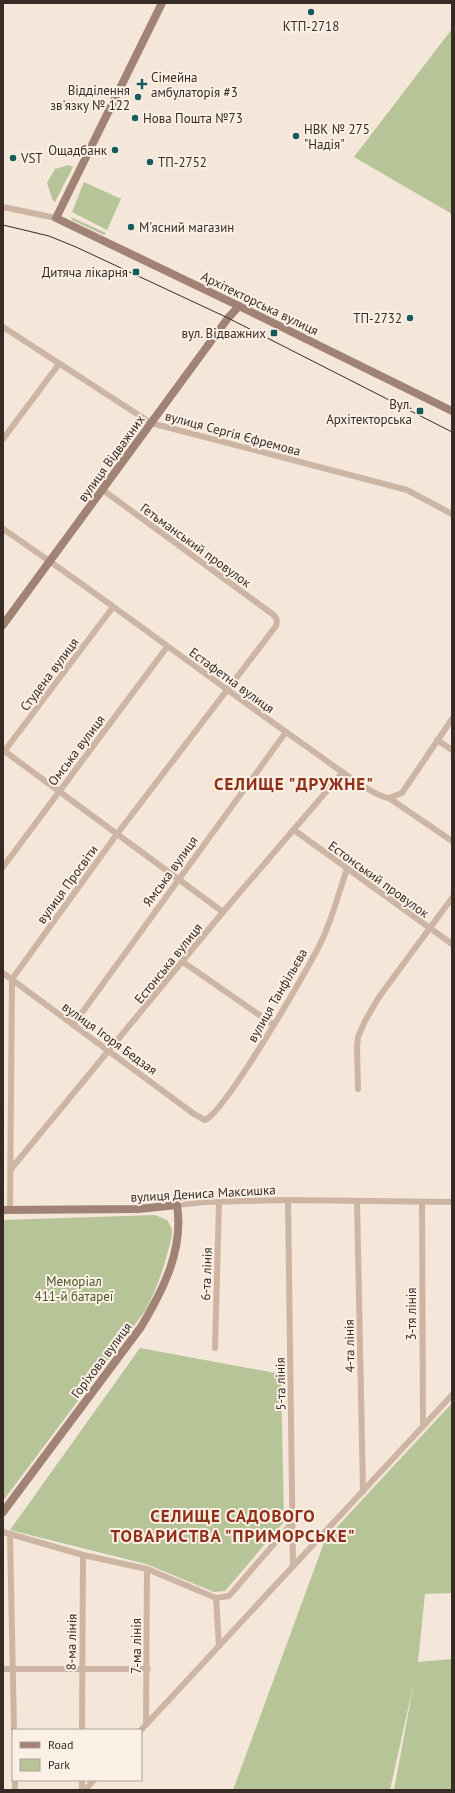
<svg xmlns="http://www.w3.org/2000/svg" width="455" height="1793" font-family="'PT Sans',sans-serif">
	<rect width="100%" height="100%" fill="#f4e6d9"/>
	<g fill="#b7c497">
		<polygon points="452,29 452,214 354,157"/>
		<polygon points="69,165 73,167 55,202 53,201 47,183 55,169"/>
		<polygon points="84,182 121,199 107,230 72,212"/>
		<polygon points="71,217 106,233 104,235 72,220"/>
		<path d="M155 1215 167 1220 172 1229V1235C166 1262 158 1287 145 1311L3 1501V1220Z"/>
		<polygon points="140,1348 281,1374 284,1522 225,1591 214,1592 146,1564 10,1530"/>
		<polygon points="452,1403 452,1593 425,1594 418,1662 452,1659 452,1790 394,1790 414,1682 390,1790 233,1790 325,1540"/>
	</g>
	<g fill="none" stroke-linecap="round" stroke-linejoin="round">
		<g stroke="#cdb5a3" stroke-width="6">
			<polyline points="3,207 56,218"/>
			<polyline points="3,327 151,423 407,490 452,514"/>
			<polyline points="3,439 59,364"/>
			<path d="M3 529C105 598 202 673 303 744 321 756 371 796 389 798L452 841"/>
			<polyline points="437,740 452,750"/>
			<polyline points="3,750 223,912"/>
			<polyline points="3,753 113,607"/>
			<polyline points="389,798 402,793 452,719"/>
			<polyline points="294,830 452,944"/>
			<polyline points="3,867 167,647"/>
			<polyline points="183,962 274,1025"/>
			<path d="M3 973 194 1114 205 1120C225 1112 311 965 323 938 333 916 339 892 347 869"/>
			<polyline points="73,1025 286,732"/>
			<polyline points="358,1089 357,1047 358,1037 365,1021 379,997 452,898"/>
			<polyline points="11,1169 223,912 343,772"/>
			<polyline points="288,1200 293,1566"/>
			<polyline points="357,1201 363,1491"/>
			<polyline points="422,1202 423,1426"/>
			<polyline points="177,1205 204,1202 288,1200 452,1202"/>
			<path d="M10 1210 12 979 117 834 276 626C278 619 276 617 271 613L103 490"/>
			<polyline points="215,1348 219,1202"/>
			<polyline points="3,1532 83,1555 147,1569 216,1598 229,1596 292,1523"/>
			<polyline points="10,1534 14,1730"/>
			<polyline points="216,1598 219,1646"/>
			<polyline points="3,1669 148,1669"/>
			<polyline points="146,1724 147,1569"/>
			<polyline points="82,1730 83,1555"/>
			<polyline points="141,1730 452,1395"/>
			<polyline points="15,1780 15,1790"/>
			<polyline points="82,1780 82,1790"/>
			<polyline points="85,1790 94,1780"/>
		</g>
		<g stroke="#a18375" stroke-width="8">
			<polyline points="162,3 56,218 239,306 452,411"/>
			<polyline points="3,625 228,318 239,306"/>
			<path d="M3 1210 138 1209 177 1205C184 1250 163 1290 141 1327L3 1512"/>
		</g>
		<polyline stroke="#382b26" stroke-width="1" points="3,225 49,236 76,247 228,318 452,432"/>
	</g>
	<g fill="#175b5d" stroke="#fbf0e5" stroke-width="1.5">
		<circle cx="311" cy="12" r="4"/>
		<path d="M140 78h4v4h4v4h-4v4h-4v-4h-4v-4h4z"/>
		<circle cx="138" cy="97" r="4"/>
		<circle cx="135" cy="118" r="4"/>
		<circle cx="296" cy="136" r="4"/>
		<circle cx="115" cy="150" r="4"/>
		<circle cx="13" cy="158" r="4"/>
		<circle cx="150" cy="162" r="4"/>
		<circle cx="131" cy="227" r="4"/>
		<rect x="132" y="268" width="8" height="8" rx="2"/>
		<circle cx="410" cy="318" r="4"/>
		<rect x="270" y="329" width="8" height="8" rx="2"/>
		<rect x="416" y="407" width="8" height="8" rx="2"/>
	</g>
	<g text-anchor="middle" stroke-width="4" stroke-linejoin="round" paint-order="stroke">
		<g font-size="13" fill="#382b26" stroke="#fbf0e5" text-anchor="start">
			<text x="311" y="31" text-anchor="middle">КТП-2718</text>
			<text x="151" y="82">Сімейна<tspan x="151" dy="15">амбулаторія #3</tspan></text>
			<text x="130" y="95" text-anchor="end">Відділення<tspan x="130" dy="15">зв'язку № 122</tspan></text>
			<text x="143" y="123">Нова Пошта №73</text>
			<text x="304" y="134">НВК № 275<tspan x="304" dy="15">"Надія"</tspan></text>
			<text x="107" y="155" text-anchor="end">Ощадбанк</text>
			<text x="21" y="163">VST</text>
			<text x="158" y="167">ТП-2752</text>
			<text x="139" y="232">М'ясний магазин</text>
			<text x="128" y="277" text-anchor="end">Дитяча лікарня</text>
			<text x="402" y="323" text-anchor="end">ТП-2732</text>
			<text x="266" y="338" text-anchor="end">вул. Відважних</text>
			<text x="412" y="409" text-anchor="end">Вул.<tspan x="412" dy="15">Архітекторська</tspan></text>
		</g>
		<g font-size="13" fill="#382b26" stroke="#fbf0e5">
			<text transform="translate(260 303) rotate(26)" y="5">Архітекторська вулиця</text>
			<text transform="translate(233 433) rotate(15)" y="5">вулиця Сергія Єфремова</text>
			<text transform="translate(111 458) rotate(-54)" y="5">вулиця Відважних</text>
			<text transform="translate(196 545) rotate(36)" y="5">Гетьманський провулок</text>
			<text transform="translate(49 674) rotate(-53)" y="5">Студена вулиця</text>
			<text transform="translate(232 680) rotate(36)" y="5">Естафетна вулиця</text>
			<text transform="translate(76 750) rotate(-53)" y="5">Омська вулиця</text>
			<text transform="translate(170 871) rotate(-54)" y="5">Ямська вулиця</text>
			<text transform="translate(379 879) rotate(36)" y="5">Естонський провулок</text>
			<text transform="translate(67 884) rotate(-54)" y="5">вулиця Просвіти</text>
			<text transform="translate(168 963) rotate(-51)" y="5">Естонська вулиця</text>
			<text transform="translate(277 995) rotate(-60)" y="5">вулиця Танфільєва</text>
			<text transform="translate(110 1038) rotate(36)" y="5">вулиця Ігоря Бедзая</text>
			<text transform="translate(203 1193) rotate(-3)" y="5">вулиця Дениса Максишка</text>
			<text transform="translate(206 1274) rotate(-88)" y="5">6-та лінія</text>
			<text transform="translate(411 1314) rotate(-90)" y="5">3-тя лінія</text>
			<text transform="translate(349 1346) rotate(-91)" y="5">4-та лінія</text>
			<text transform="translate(101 1360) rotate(-53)" y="5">Горіхова вулиця</text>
			<text transform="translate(280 1384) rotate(-91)" y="5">5-та лінія</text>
			<text transform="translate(71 1642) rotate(-89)" y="5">8-ма лінія</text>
			<text transform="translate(136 1646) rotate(-90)" y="5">7-ма лінія</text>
		</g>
		<g font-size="13" fill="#485827" stroke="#fbf0e5">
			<text x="74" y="1286">Меморіал<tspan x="74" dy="15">411-й батареї</tspan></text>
		</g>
		<g font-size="17" font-weight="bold" letter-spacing="1" fill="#8f2f17" stroke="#fbf0e5">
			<text x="294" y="790">СЕЛИЩЕ "ДРУЖНЕ"</text>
			<text x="233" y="1522">СЕЛИЩЕ САДОВОГО<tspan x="233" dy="20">ТОВАРИСТВА "ПРИМОРСЬКЕ"</tspan></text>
		</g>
	</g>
	<rect width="455" height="1793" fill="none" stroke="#382b26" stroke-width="8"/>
	<rect x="12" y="1729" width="130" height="52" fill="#fbf0e5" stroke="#ada199"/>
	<rect x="20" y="1742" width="20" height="6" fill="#a18375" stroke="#ada199"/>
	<text x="48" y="1749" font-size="12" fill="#382b26">Road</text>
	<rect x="20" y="1759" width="20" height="12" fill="#b7c497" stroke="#ada199"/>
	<text x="48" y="1769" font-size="12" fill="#382b26">Park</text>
</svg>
